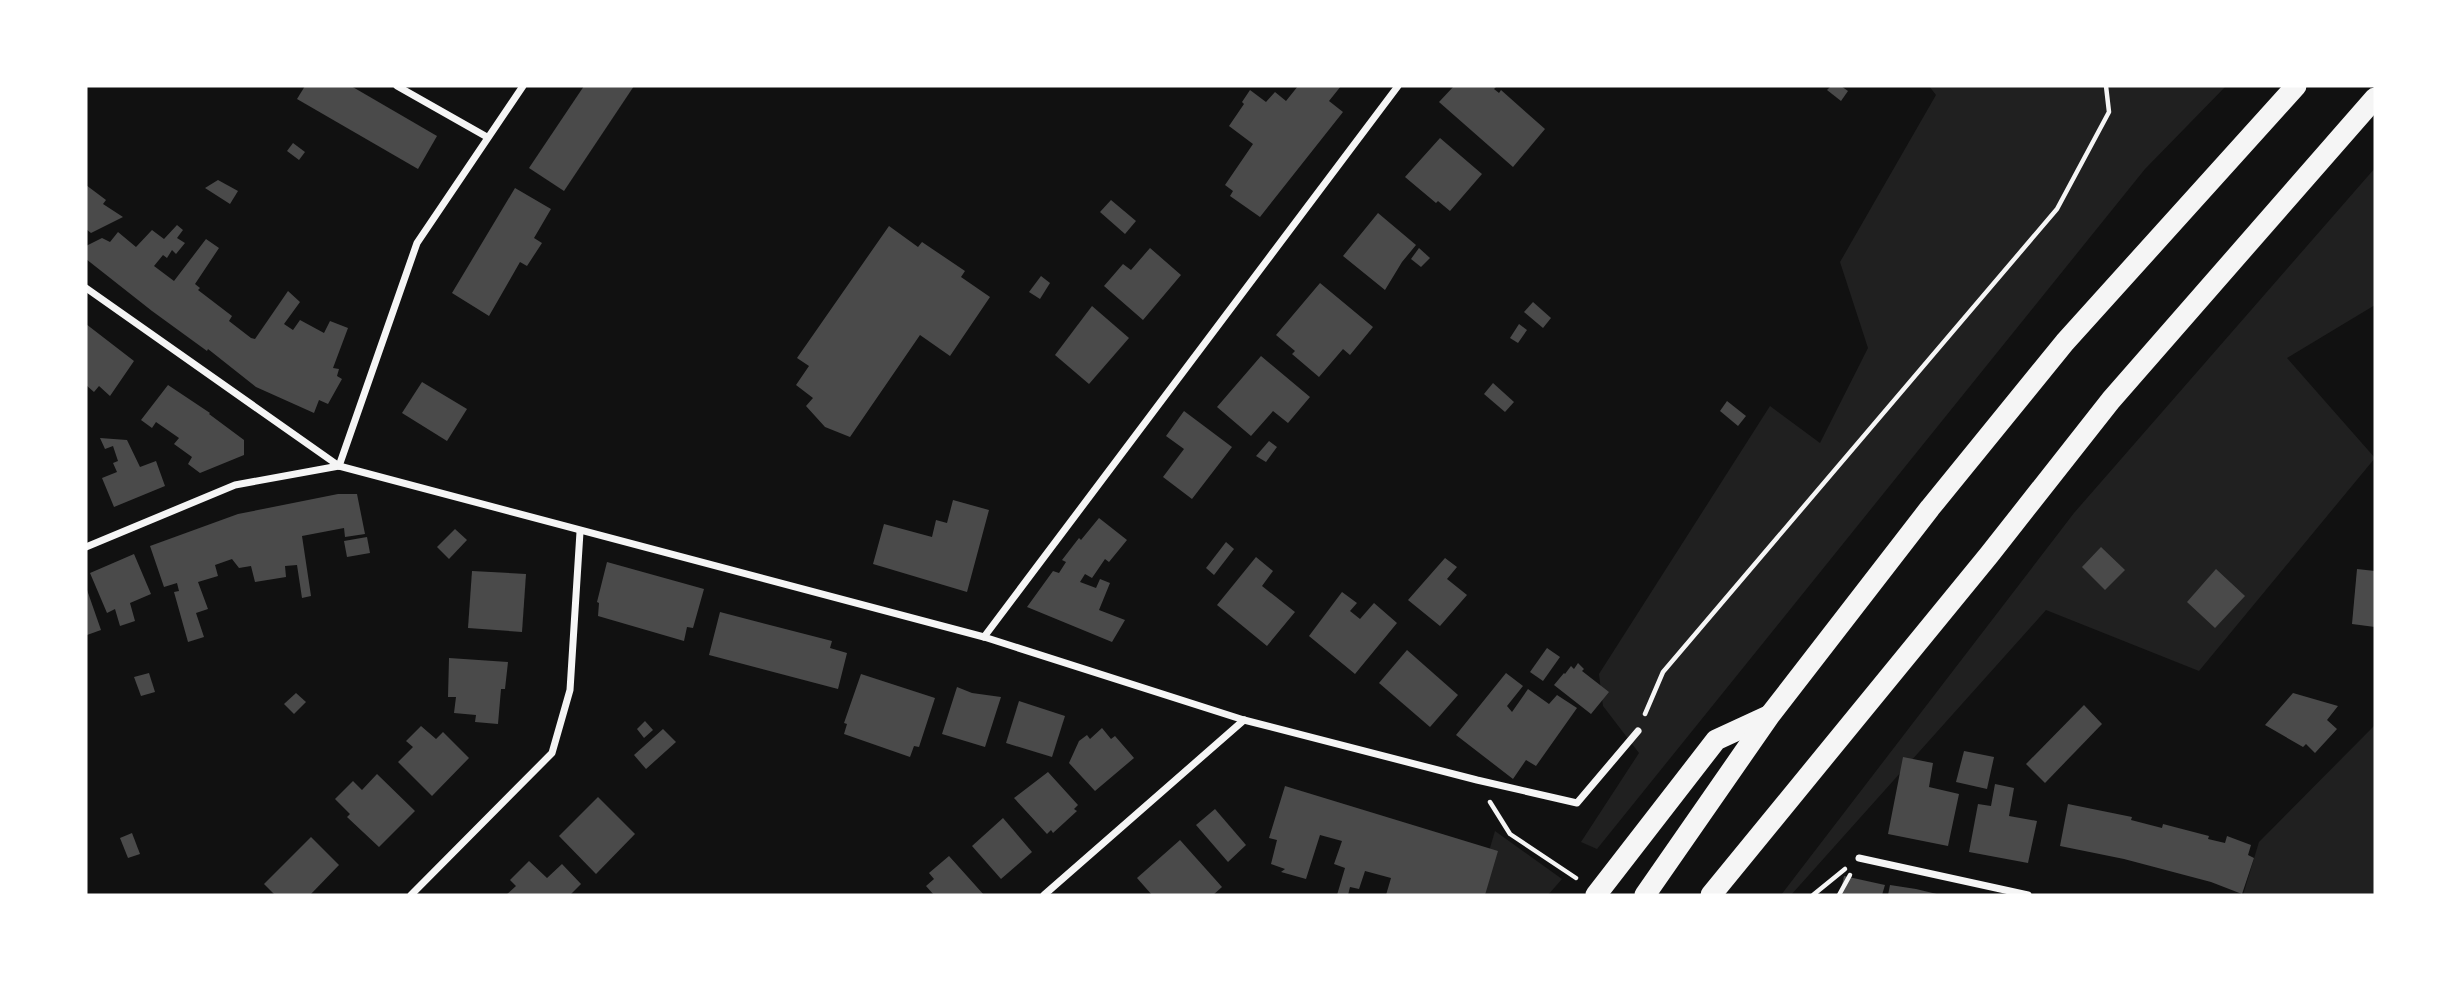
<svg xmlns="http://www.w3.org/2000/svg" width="2461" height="981" font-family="'Open Sans',sans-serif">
	<rect width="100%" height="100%" fill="#111"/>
	<g fill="#202020">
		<polygon points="1929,86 2226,86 2145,169 1597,849 1581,842 1639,753 1603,706 1599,674 1770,406 1820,443 1868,348 1840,262 1936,95"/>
		<polygon points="2375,168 2375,305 2287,358 2375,458 2199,671 2046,610 1791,895 1781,895 2074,513"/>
		<polygon points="2375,725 2375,895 2243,895 2259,842"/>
		<polygon points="1495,831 1562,879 1548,895 1476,895"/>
	</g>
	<g fill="#4a4a4a">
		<polygon points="305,86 351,86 437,136 418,169 297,99"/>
		<polygon points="584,86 634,86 564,191 529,168"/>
		<polygon points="1298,86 1341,86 1329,101 1343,112 1260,217 1230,196 1233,191 1225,185 1253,144 1229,126 1244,104 1242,102 1250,90 1266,102 1275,92 1286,101"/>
		<polygon points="1454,86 1497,86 1494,89 1499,93 1501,90 1545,129 1513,167 1439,102"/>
		<polygon points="1831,86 1841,86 1848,91 1841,101 1827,90"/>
		<polygon points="1440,138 1482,174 1450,211 1438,201 1436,203 1405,177"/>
		<polygon points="293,143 305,152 299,160 287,151"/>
		<polygon points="218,180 238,191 230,204 205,188"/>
		<polygon points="86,185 106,200 103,204 123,217 91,233 86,229"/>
		<polygon points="515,188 551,209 534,238 542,243 527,266 520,262 489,316 452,293"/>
		<polygon points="1111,200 1136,221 1125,234 1100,212"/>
		<polygon points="1378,213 1416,245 1402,262 1385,290 1343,256"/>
		<polygon points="177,225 183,230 177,238 185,243 176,254 172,250 167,258 163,255 154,266 174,281 206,239 219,248 195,284 200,288 198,290 232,316 229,321 251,338 255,339 288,291 300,302 284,324 293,330 300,320 324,333 330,321 348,328 333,368 339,369 337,376 342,379 328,404 319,400 314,413 256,387 208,349 207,351 152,311 86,259 86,246 102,238 110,242 118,232 136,247 152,230 164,239"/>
		<polygon points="889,226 918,247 922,242 965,271 961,277 990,297 950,356 920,335 850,437 825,427 806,406 813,398 796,385 809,366 797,358"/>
		<polygon points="1150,248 1181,275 1143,320 1104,286 1123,264 1131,270"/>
		<polygon points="1419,248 1430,258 1421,267 1411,259"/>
		<polygon points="1041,276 1050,283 1040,299 1029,292"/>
		<polygon points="1320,283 1373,327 1350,355 1343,349 1319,377 1292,354 1295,351 1276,335"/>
		<polygon points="1533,302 1551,318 1543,328 1524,312"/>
		<polygon points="1092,306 1129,338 1089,384 1055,355"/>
		<polygon points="86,324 134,361 110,396 99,386 94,392 86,385"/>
		<polygon points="1519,324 1527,330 1518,343 1510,338"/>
		<polygon points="1261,356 1310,397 1288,423 1273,411 1251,436 1217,407"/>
		<polygon points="422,382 467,409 447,441 402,413"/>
		<polygon points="1493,383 1514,402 1505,412 1484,394"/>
		<polygon points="168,385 210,413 209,414 244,440 244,455 200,473 188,464 192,457 174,444 179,438 156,422 152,428 141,420"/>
		<polygon points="1727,401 1746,416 1738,426 1720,411"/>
		<polygon points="1184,411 1232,447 1192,499 1163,477 1184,449 1166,436"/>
		<polygon points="100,438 127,440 140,467 156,461 165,486 114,507 102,478 117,472 113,463 118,461 113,446 105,449"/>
		<polygon points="1269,441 1277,447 1266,462 1256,456"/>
		<polygon points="338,494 357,494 365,534 345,537 344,528 302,536 311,596 302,598 297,565 285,566 286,577 255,582 251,566 239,568 232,559 215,565 218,576 198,582 208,609 196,613 204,637 188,642 174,592 179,591 177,583 164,587 150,546 238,514"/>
		<polygon points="953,500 989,510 967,592 873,564 884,524 932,537 936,520 947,523"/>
		<polygon points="1099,518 1127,540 1109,562 1105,559 1092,578 1085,574 1080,582 1096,588 1100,579 1110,583 1099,610 1125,620 1112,642 1027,607 1053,571 1059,573 1066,562 1062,560 1079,538 1081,540"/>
		<polygon points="455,529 467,540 449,559 437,547"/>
		<polygon points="367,537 370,553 347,557 344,541"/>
		<polygon points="1226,542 1234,549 1214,575 1206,568"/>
		<polygon points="2101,547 2125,570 2105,590 2082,567"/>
		<polygon points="134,554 151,594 130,603 135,621 120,626 115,609 107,613 90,573"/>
		<polygon points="1256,557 1273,571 1262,586 1295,612 1267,646 1217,605"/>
		<polygon points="1445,558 1457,567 1447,579 1467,595 1440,626 1408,600"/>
		<polygon points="607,562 704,589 693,628 687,627 684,641 598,616 599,603 597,602"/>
		<polygon points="2216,569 2245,596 2215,628 2187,602"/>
		<polygon points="2357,569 2375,571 2375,627 2352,624"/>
		<polygon points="472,571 526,574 522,632 468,628"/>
		<polygon points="86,587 101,630 87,635 86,632"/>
		<polygon points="1342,592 1357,603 1350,611 1360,619 1374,603 1397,623 1355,674 1309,636"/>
		<polygon points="720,612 832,641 830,648 847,653 838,689 709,655"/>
		<polygon points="1547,648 1560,657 1543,681 1530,672"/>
		<polygon points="1407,650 1458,695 1430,727 1379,683"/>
		<polygon points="449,658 508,662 505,689 501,689 498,724 475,722 476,715 454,713 456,697 448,697"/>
		<polygon points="1578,663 1584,669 1582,671 1609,692 1591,714 1554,685 1564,673 1565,674 1571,666 1574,669"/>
		<polygon points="149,673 155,692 141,696 134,677"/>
		<polygon points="1506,673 1523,686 1507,706 1512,712 1528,689 1549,704 1557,695 1577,708 1536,766 1526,760 1513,779 1456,735"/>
		<polygon points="861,674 935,698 919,747 914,746 910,757 844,734 847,724 844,723"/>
		<polygon points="957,687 972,693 1001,697 985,747 942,734"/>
		<polygon points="296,693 306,702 294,714 284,704"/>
		<polygon points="2293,693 2338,706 2327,720 2337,729 2315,753 2306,744 2303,747 2265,725"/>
		<polygon points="1019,701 1065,716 1052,757 1006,743"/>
		<polygon points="2084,705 2102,724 2045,783 2026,764"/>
		<polygon points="645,721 653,730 644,738 637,729"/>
		<polygon points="421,726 436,739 443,732 469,758 432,796 398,762 413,747 406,741"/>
		<polygon points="1102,728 1111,739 1115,736 1134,758 1095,791 1069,763 1079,741 1087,735 1090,739"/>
		<polygon points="663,729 676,742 646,769 634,755"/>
		<polygon points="1964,751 1994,757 1987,789 1956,782"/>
		<polygon points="1903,757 1933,763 1929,787 1959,794 1948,846 1888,834"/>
		<polygon points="1048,772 1078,805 1074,809 1077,811 1053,833 1051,830 1047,834 1014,798"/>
		<polygon points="377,774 415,811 379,847 347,817 350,814 335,799 353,781 362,790"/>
		<polygon points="1995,784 2014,788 2009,816 2037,821 2028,863 1969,852 1978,804 1991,806"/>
		<polygon points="1285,786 1498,851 1485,895 1386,895 1391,878 1365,871 1359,889 1350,887 1348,895 1337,895 1345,868 1334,864 1342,841 1320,835 1306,879 1281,872 1285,869 1271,864 1277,840 1269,838"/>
		<polygon points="598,797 635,834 596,874 559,836"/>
		<polygon points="2068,804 2132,817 2131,820 2162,828 2163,824 2209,836 2208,839 2225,843 2227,836 2251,845 2248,855 2254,858 2242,894 2211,882 2124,859 2060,846"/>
		<polygon points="1215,809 1246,845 1228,862 1196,825"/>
		<polygon points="1003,818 1032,852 1001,879 972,846"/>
		<polygon points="132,833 140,854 128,858 120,838"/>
		<polygon points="311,837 339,865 310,895 275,895 264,884"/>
		<polygon points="1180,840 1222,887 1213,895 1152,895 1137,878"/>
		<polygon points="949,856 984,895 934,895 926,886 934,879 929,873"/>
		<polygon points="529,861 547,878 562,864 581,884 570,895 506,895 516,886 510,880"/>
		<polygon points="1844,876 1885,885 1882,895 1840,895"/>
		<polygon points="1890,885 1916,889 1941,895 1888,895"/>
	</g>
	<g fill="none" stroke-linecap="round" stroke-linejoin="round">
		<g stroke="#f5f5f5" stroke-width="4.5">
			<polyline points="1645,714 1663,672 2057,209 2109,112 2106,86"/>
			<polyline points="1490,802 1510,834 1576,878"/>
			<polyline points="1813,895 1845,869"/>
			<polyline points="1839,895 1850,875"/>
		</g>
		<g stroke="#f5f5f5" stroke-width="7">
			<polyline points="397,86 487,137"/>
			<polyline points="86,288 339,466 984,637 1244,720 1477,780 1577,803 1638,731"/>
			<polyline points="339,466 417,243 523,86"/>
			<polyline points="86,547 235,485 339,466"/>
			<polyline points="984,637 1398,86"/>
			<polyline points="1859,858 2028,895"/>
			<polyline points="411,895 552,753 570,690 580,532"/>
			<polyline points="1044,895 1244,720"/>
		</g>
		<g stroke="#f5f5f5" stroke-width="21">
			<polyline points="1596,895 1716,740 1768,716"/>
			<polyline points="1645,895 1770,715 1930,508 2065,342 2296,86"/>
			<polyline points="1711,895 1989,555 2111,400 2375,98"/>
		</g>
	</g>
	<rect width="2461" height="981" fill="none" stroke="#ffffff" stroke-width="175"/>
</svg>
